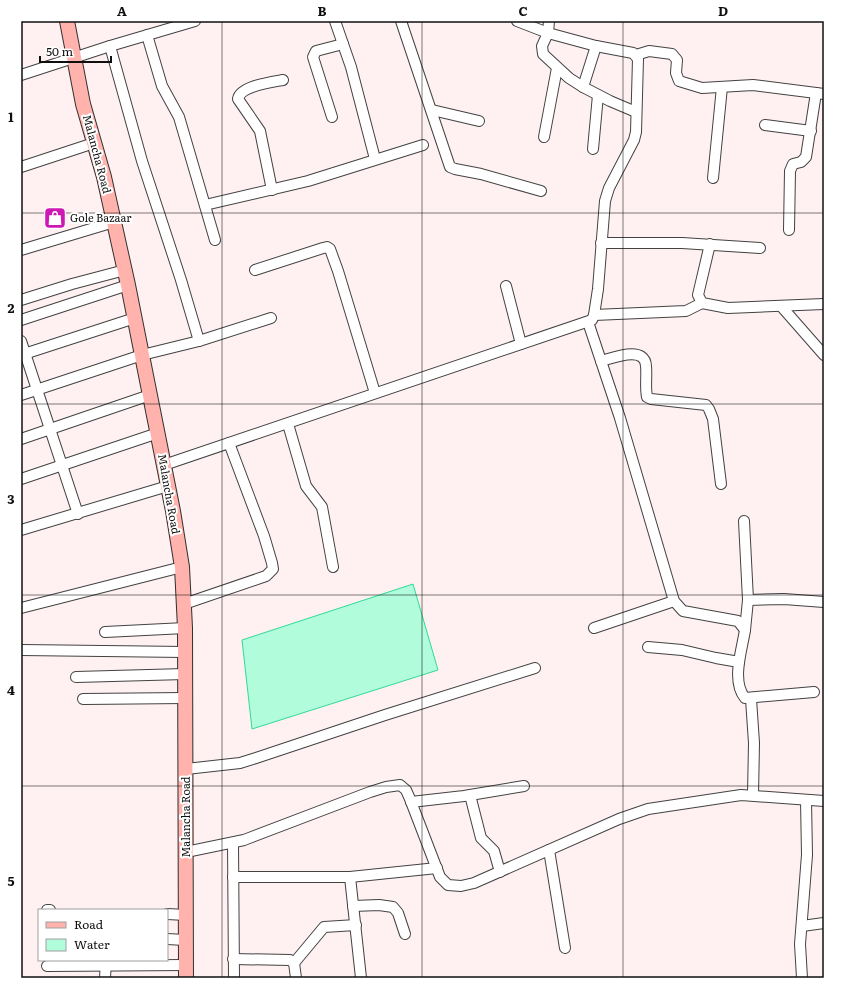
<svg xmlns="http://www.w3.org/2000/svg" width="845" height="999" font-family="Literata,serif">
	<rect width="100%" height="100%" fill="#fff1f1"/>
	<polygon fill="#b0fcdb" stroke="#2fdb95" points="413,584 438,670 252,729 242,640"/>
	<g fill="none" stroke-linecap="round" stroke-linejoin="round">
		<g stroke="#424242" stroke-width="12">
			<g id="street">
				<polyline points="335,21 351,67 375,159"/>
				<polyline points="401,21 450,167 455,169 481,174 541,191"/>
				<polyline points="549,21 548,33 542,46 543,54 569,78 583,87 610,101 636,112"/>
				<polyline points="147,35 162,86 179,117 215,240"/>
				<polyline points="110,46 142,161 181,280 199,341"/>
				<polyline points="636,55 649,51 672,54 677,60 676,73 679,81 702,88 753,85 824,94"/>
				<polyline points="21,75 110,46 195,21"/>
				<polyline points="583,87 596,46"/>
				<polyline points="432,110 479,121"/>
				<polyline points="332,117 313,57 316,51 343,44"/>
				<polyline points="765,125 811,131"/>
				<polyline points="544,137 557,68"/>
				<polyline points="593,149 598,95"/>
				<polyline points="21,167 94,143"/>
				<polyline points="713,178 722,87"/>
				<path d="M272 190 260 131 238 99C240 86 272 82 283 80"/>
				<polyline points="205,205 308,181 423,145"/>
				<polyline points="789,230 790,171 793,164 801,162 806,157 816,93"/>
				<polyline points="601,243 682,243 760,248"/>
				<polyline points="710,244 698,295 702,303 728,308 824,304"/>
				<polyline points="21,250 114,222"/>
				<polyline points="255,270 323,248 327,247 330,249 338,271 375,393"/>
				<polyline points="506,286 521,344"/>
				<polyline points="21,300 72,284 125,270"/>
				<polyline points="781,306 824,355"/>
				<polyline points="594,315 686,311 702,303"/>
				<polyline points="21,320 128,285"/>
				<path d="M588 322 620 418 674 601 683 611 738 621 745 630C742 650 731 681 745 698L814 692"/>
				<polyline points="21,341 78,514"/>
				<polyline points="21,355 135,318"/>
				<path d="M601 361C613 358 645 345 646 366 647 376 645 387 647 397L651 399 706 405 709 409 713 419 721 484"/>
				<polyline points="21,395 142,355 199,341 271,318"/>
				<polyline points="288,424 306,486 322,507 333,567"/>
				<polyline points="21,439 150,395"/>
				<polyline points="164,465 592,320 594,315 598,289 605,201 609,188 634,140 636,132 638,59 633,53 596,46 548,33 517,21"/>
				<polyline points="21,479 158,433"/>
				<polyline points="744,521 748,600 745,630"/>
				<polyline points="21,530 168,486"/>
				<polyline points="748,600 784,599 824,602"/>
				<polyline points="184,604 266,576 273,569 272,563 264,536 229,443"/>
				<polyline points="21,608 182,567"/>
				<polyline points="594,628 674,601"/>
				<polyline points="105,632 185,628"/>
				<polyline points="648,647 682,650 716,658 739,662"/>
				<polyline points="21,650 185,652"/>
				<polyline points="76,677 185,674"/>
				<polyline points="83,699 185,698"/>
				<polyline points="751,699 754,743 753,795"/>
				<polyline points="186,769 240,763 256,758 385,715 535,668"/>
				<polyline points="470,795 481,838 494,851 500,872"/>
				<polyline points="411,802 464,796 524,786"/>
				<polyline points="233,843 234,978"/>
				<polyline points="549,850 565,948"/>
				<polyline points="186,852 244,840 370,792 386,787 400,785 406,790 410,799 440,877 448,885 461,886 474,883 619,819 648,809 741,795 824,801"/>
				<polyline points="233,877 350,877 437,868"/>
				<polyline points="350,877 361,978"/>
				<polyline points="353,906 379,905 393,907 398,913 405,934"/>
				<polyline points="47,910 50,910"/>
				<polyline points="167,914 186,915"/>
				<polyline points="802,926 824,923"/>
				<polyline points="167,939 185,940"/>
				<polyline points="233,959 290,960 294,963 296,978"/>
				<polyline points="294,963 324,927 356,925"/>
				<polyline points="47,966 186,965"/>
				<polyline points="105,978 106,960"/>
				<polyline points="802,978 800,944 807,855 806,800"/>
			</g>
		</g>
		<g stroke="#313131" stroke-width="16">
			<polyline id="secondary" points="67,21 83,104 104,177 128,285 173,511 182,567 185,628 186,978"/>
		</g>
		<use href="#street" stroke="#fff" stroke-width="10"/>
		<use href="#secondary" stroke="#ffb3ac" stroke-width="14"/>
	</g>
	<path fill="none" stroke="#0f0f0f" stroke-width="1" stroke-opacity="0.55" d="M222 21V978M422 21V978M623 21V978M21 213H824M21 404H824M21 595H824M21 786H824"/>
	<defs>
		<g id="shop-square" transform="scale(1.15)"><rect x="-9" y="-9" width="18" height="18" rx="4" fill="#ce18b4" stroke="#fff"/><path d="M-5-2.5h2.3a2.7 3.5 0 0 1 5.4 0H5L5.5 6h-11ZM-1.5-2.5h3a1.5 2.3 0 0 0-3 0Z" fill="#fff"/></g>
	</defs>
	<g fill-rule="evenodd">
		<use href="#shop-square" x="55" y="218"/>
	</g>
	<g text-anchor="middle" stroke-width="4" stroke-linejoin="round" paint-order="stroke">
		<g font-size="11" fill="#0f0f0f" stroke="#fff">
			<text transform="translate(97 154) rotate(75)" y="4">Malancha Road</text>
			<text transform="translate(169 494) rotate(80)" y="4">Malancha Road</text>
			<text transform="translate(186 817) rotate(-90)" y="4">Malancha Road</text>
		</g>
		<g font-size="11" fill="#0f0f0f" stroke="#fff" text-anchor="start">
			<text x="70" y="222">Gole Bazaar</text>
		</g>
	</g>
	<rect width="845" height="999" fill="none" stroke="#ffffff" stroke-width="44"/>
	<rect x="38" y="909" width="130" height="52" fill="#ffffff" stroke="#9f9f9f"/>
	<rect x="46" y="922" width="20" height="6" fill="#ffb3ac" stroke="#9f9f9f"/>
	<text x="74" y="929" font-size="12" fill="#0f0f0f">Road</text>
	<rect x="46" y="939" width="20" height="12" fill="#b0fcdb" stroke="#9f9f9f"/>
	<text x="74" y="949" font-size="12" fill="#0f0f0f">Water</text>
	<path d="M40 56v6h71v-6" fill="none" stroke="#0f0f0f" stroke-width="2"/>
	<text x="46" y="56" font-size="12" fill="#0f0f0f" stroke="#ffffff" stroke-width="3" paint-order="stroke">50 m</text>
	<rect x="22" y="22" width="801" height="955" fill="none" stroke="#0f0f0f" stroke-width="1.5"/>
	<g font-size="13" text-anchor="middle" font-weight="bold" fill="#0f0f0f">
		<text x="122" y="16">A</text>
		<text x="322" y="16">B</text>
		<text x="523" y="16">C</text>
		<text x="723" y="16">D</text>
		<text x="11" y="122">1</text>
		<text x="11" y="313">2</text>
		<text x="11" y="504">3</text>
		<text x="11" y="695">4</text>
		<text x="11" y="886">5</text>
	</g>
</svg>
